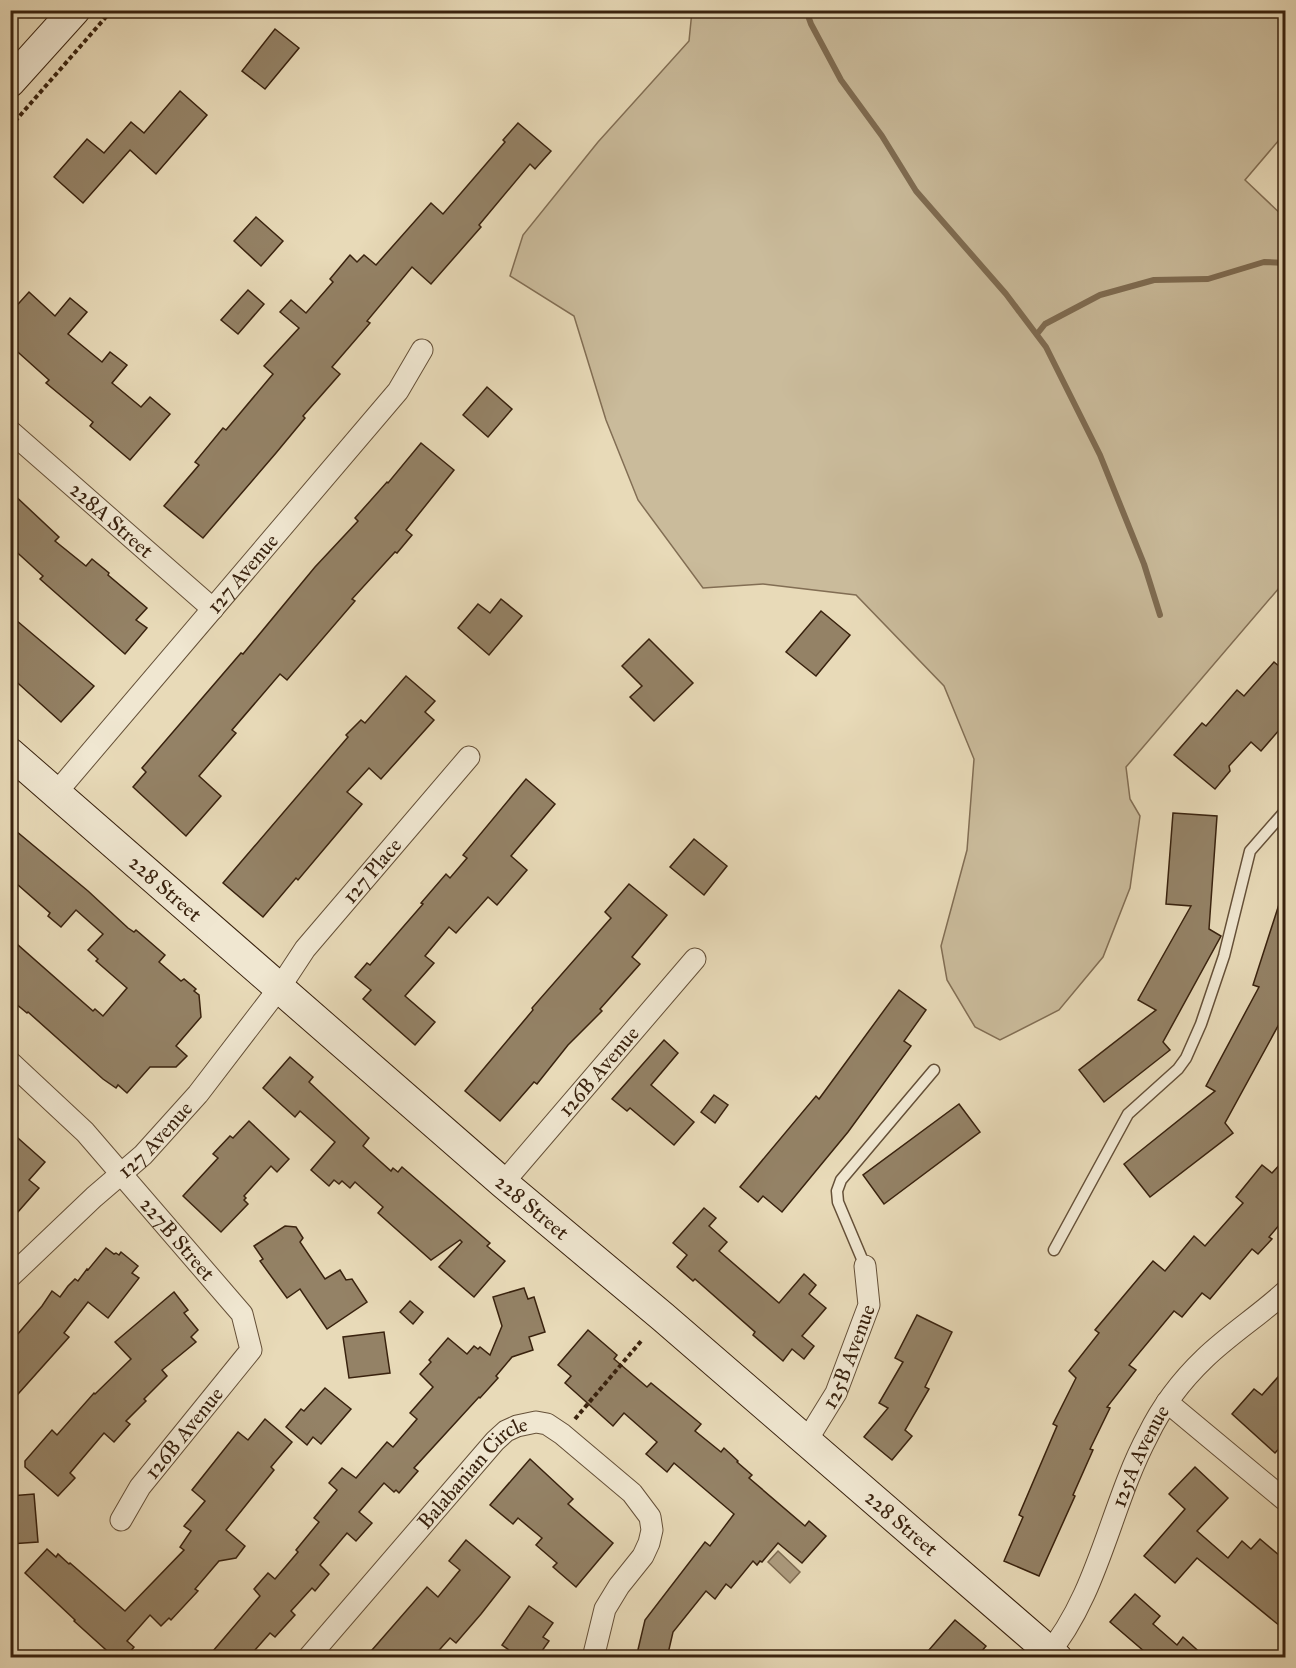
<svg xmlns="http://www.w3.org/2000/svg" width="1296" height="1668" font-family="'IM FELL Great Primer',serif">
	<rect width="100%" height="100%" fill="#e8dab8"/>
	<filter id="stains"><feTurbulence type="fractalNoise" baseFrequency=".00333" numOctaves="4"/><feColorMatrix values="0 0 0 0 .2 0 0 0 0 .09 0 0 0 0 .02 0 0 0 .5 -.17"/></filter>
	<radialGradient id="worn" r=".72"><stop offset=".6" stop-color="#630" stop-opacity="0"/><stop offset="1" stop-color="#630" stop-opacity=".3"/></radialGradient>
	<polygon fill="#cabb9b" stroke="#826e54" stroke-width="1.5" points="692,11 1285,11 1285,133 1245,180 1285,218 1285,581 1126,767 1130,799 1140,816 1130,888 1103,957 1059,1010 1000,1040 975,1027 947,980 941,946 967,850 974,759 944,686 856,595 763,584 703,588 638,500 606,420 574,316 510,276 523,235 598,142 689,41"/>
	<polygon fill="#ac9b7e" stroke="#7e6b51" stroke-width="1.5" points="778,1551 800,1572 790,1583 768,1562"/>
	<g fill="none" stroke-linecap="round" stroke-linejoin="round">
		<g stroke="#7e6b51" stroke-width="6">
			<polyline points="806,10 811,24 841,80 882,136 916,191 1006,294 1046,347 1100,455 1144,564 1160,615"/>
			<polyline points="1037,334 1045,324 1100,295 1154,280 1208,279 1264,262 1286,263"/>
		</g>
	</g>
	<g fill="#948266" stroke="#39220e" stroke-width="1.5">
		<polygon points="275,29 299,48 265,89 242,71"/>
		<polygon points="180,91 207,115 156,174 130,150 83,203 54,177 87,139 104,153 131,122 144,133"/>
		<polygon points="518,123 551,151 535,169 530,164 479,225 481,227 431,284 412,267 367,321 370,323 332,367 340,374 303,416 305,418 276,453 203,538 164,506 199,465 195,462 223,428 226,430 273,374 264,366 299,328 280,312 291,300 306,313 333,282 330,279 350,255 357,262 364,255 376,265 431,203 443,214 505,142 503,140"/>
		<polygon points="256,217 283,241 261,266 234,241"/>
		<polygon points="248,290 264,304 238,334 221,320"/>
		<polygon points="29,292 55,316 70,298 87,312 68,334 102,362 110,352 127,365 112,383 141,407 150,397 170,414 130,460 90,426 93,422 46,383 49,380 10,345 10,313"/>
		<polygon points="487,387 512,409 488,437 463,415"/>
		<polygon points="421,443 454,470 406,530 412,535 397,553 395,552 352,599 355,601 287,680 280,674 232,730 236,733 199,776 221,796 186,836 133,787 146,772 142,768 241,653 243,654 315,567 358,521 355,518 387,482 388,483"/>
		<polygon points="10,491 59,537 55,541 86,566 92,559 109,573 108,575 147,608 136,620 147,628 125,654 40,579 43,576 10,546"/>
		<polygon points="501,599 522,616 489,655 458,628 478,604 490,613"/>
		<polygon points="821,611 850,635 816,676 786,652"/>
		<polygon points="10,615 94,686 61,722 10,676"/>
		<polygon points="649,639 693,683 654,721 630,697 642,686 622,666"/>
		<polygon points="1274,662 1286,672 1286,722 1261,751 1251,742 1229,766 1230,771 1215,789 1174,755 1202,723 1206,726 1237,690 1244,696"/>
		<polygon points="406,676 435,701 425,712 434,720 381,779 369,768 347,792 362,804 298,880 296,878 263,917 223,883 348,737 346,735 361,720 365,723"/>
		<polygon points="526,779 555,804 511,856 527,870 497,905 488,897 456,933 449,927 425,956 434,963 405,996 435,1022 415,1045 363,999 371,990 355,977 367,963 370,965 423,904 421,903 446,874 450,878 467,858 463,855"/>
		<polygon points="1173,813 1217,816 1209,929 1221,936 1163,1042 1170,1050 1104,1102 1079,1070 1156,1010 1138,1000 1191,906 1166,904"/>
		<polygon points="10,826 88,891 128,928 134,932 136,930 165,955 159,962 181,981 184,979 196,989 194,991 199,995 201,1017 176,1046 187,1056 176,1067 150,1067 127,1093 118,1085 116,1088 103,1079 28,1012 27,1013 10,999 10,938 93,1011 95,1009 103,1016 127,988 96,961 98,959 88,950 103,934 76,910 61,927 48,916 50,913 10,878"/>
		<polygon points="694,839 727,866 704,895 670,867"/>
		<polygon points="629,884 667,915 632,957 640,964 600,1009 602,1011 568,1045 537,1084 534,1082 500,1121 465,1091 533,1010 532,1008 611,918 605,912"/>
		<polygon points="1282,895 1286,895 1286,995 1280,1012 1284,1015 1225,1123 1233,1133 1150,1197 1124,1164 1215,1091 1206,1086 1259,987 1253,985"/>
		<polygon points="899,990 926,1010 904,1041 911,1046 848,1132 782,1212 763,1196 758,1202 740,1187 816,1096 819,1099"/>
		<polygon points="664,1040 678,1053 651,1085 694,1122 674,1145 630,1108 627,1111 612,1099"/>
		<polygon points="290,1057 313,1077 309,1082 369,1138 363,1146 391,1171 393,1168 398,1172 402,1167 490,1243 487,1246 505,1261 474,1297 439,1267 462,1242 460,1240 431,1260 378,1213 383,1207 355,1182 350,1188 342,1181 339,1184 334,1180 329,1186 311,1170 335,1142 300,1111 295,1117 263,1088"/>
		<polygon points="714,1095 728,1105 715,1123 701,1112"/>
		<polygon points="959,1104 980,1132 884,1204 863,1175"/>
		<polygon points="249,1121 289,1159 277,1172 271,1166 244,1196 246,1198 244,1200 248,1204 221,1232 183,1196 218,1158 213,1154 230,1136 233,1138"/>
		<polygon points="10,1131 45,1162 29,1180 39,1188 10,1221"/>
		<polygon points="1286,1158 1286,1217 1269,1237 1272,1239 1258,1254 1252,1249 1210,1299 1202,1293 1182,1317 1174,1311 1129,1365 1136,1370 1107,1407 1110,1408 1090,1449 1093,1450 1073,1495 1075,1496 1039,1576 1004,1561 1023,1517 1019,1515 1057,1426 1053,1424 1076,1378 1069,1371 1099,1333 1095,1330 1153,1261 1165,1271 1194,1236 1205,1246 1243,1203 1236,1197 1262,1165 1272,1173"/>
		<polygon points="704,1208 716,1218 709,1226 727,1242 719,1251 779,1303 804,1274 816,1285 809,1294 826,1308 802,1336 814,1346 804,1359 792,1349 783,1361 753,1335 755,1332 695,1279 693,1281 677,1267 687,1255 673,1243"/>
		<polygon points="285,1226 296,1227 303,1238 300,1242 325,1279 340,1270 346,1280 352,1279 367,1302 327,1329 300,1289 287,1298 260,1261 263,1259 254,1246"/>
		<polygon points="106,1248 114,1254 116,1253 119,1255 121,1252 138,1266 132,1273 139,1278 108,1318 88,1302 64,1333 69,1337 10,1403 10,1343 42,1306 52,1291 60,1297 68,1286 75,1279 78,1281 87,1269 88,1270"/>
		<polygon points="524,1288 528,1299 534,1297 545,1332 529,1337 533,1350 512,1357 496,1376 498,1378 480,1398 479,1397 414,1468 418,1471 399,1493 396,1490 394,1492 384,1483 359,1512 372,1523 356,1541 347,1533 320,1565 329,1574 315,1591 312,1588 291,1611 295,1615 275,1637 270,1633 248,1658 207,1658 260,1596 254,1589 268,1573 275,1579 298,1552 296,1550 319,1522 314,1518 337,1490 329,1483 342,1468 356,1478 387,1442 393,1447 417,1419 410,1413 433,1387 420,1374 431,1362 429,1360 448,1338 467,1354 474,1346 478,1349 480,1347 490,1355 502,1326 493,1297"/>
		<polygon points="174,1292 188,1310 184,1313 198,1330 191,1337 196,1342 162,1370 167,1376 144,1399 146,1401 126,1421 130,1424 114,1442 104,1433 70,1473 75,1478 58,1496 25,1467 25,1461 52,1430 57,1435 94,1393 95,1394 131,1359 115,1342"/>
		<polygon points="410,1301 423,1312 413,1324 400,1312"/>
		<polygon points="917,1315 952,1332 925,1387 929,1389 905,1430 912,1436 892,1460 864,1437 888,1408 879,1403 903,1362 895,1358"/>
		<polygon points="588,1330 617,1355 614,1359 647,1387 651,1383 701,1424 695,1431 721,1452 724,1448 738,1461 737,1462 752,1475 749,1478 805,1526 809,1521 826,1536 802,1563 778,1543 762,1562 760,1561 757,1565 753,1561 731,1588 726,1584 715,1599 706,1591 673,1632 667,1658 636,1658 645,1620 705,1542 710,1546 734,1514 674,1463 667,1472 646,1454 657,1442 624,1413 613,1426 565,1383 571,1376 558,1365"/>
		<polygon points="384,1332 390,1373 349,1378 343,1337"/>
		<polygon points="1286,1368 1286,1441 1275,1453 1232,1414 1254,1389 1262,1395"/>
		<polygon points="325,1388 351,1409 321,1444 313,1437 307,1445 286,1427 301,1409 304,1411"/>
		<polygon points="265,1419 292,1442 271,1467 274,1470 226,1530 245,1546 236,1558 219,1561 195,1589 198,1591 171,1620 169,1618 161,1626 150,1615 127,1641 134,1647 125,1658 115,1658 74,1621 75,1620 25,1573 47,1549 56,1557 58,1554 69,1564 70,1563 125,1611 184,1550 180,1547 191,1531 184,1526 205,1501 192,1490 238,1432 248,1440"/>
		<polygon points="530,1459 573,1499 568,1504 613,1543 576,1587 553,1567 557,1563 536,1545 542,1538 518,1518 513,1524 490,1505"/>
		<polygon points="1195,1467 1228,1498 1197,1531 1228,1558 1242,1541 1251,1549 1260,1539 1286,1561 1286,1631 1197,1558 1175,1583 1144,1556 1185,1509 1169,1494"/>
		<polygon points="34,1494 38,1542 10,1544 10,1496"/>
		<polygon points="466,1540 510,1577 481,1614 456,1643 450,1638 432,1658 365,1658 427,1587 438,1597 460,1570 449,1561"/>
		<polygon points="1135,1594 1160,1616 1153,1624 1177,1645 1183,1637 1206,1658 1152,1658 1110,1622"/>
		<polygon points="529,1606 553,1623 543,1637 549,1641 537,1658 520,1658 502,1645"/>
		<polygon points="955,1620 986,1646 976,1658 922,1658"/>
	</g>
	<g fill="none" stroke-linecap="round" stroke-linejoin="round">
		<g stroke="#655038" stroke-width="13">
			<g id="lane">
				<polyline points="1054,1250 1128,1114 1178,1069 1186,1058 1201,1024 1224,956 1250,851 1286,810"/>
				<polyline points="865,1266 838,1202 837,1191 841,1180 934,1070"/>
			</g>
		</g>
		<g stroke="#655038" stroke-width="23">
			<g id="street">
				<path id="s1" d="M10 431 213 609"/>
				<path id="s2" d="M56 793 398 391 422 350"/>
				<path id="s3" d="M10 1062 85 1132 242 1314 251 1350 140 1487 121 1520"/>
				<path id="s4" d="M503 1183 695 959"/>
				<path id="s5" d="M10 1277 94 1197 143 1155 198 1094 280 987 305 949 469 757"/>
				<polyline points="1167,1402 1286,1501"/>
				<path id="s6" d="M807 1440 836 1393 869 1305 865 1266"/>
				<path id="s7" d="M308 1658 495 1441 506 1431 517 1426 536 1422 547 1424 562 1434 632 1493 650 1517 652 1530 649 1543 643 1556 619 1586 605 1609 593 1658"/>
				<path id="s8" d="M1045 1658C1099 1594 1110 1506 1148 1435 1162 1406 1182 1380 1205 1358 1230 1334 1260 1315 1286 1291"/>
			</g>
		</g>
		<g stroke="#39220e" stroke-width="32">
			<g id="secondary">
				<polyline points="10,82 75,10"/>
				<path id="s9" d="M10 753 503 1183 663 1317 1057 1658"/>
			</g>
		</g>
		<g stroke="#39220e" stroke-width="4" stroke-dasharray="4.5 3" stroke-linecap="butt">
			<polyline points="10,127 112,10"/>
			<polyline points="575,1419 642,1340"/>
		</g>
		<use href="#lane" stroke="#f0e7d1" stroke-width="10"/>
		<use href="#street" stroke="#f0e7d1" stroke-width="21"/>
		<use href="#secondary" stroke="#f0e7d1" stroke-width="30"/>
	</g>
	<g text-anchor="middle" stroke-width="4.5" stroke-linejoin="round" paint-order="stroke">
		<g font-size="21" fill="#39220e" stroke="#f0e7d1">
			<text dy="7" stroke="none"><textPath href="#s1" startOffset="135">228A Street</textPath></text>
			<text dy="7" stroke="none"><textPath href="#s2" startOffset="288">127 Avenue</textPath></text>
			<text dy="7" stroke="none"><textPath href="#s5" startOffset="546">127 Place</textPath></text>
			<text dy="7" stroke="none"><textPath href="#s9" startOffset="206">228 Street</textPath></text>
			<text dy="7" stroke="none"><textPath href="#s4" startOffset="147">126B Avenue</textPath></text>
			<text dy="7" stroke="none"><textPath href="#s5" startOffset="200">127 Avenue</textPath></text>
			<text dy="7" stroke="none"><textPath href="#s9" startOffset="692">228 Street</textPath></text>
			<text dy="7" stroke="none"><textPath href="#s3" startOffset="244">227B Street</textPath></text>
			<text dy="7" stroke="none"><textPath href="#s6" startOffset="94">125B Avenue</textPath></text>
			<text transform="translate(184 1433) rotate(-51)" y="7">126B Avenue</text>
			<text dy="7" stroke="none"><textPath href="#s8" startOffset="224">125A Avenue</textPath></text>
			<text dy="7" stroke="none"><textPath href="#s7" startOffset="249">Balabanian Circle</textPath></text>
			<text dy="7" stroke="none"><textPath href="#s9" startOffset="1178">228 Street</textPath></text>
		</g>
	</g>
	<rect width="1296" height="1668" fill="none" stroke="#e8dab8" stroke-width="36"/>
	<rect x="12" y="12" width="1272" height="1644" fill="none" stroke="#39220e" stroke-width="3"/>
	<rect x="18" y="18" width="1260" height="1632" fill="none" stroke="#39220e" stroke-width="1.5"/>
	<rect width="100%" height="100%" filter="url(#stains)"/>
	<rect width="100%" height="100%" fill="url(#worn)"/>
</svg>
